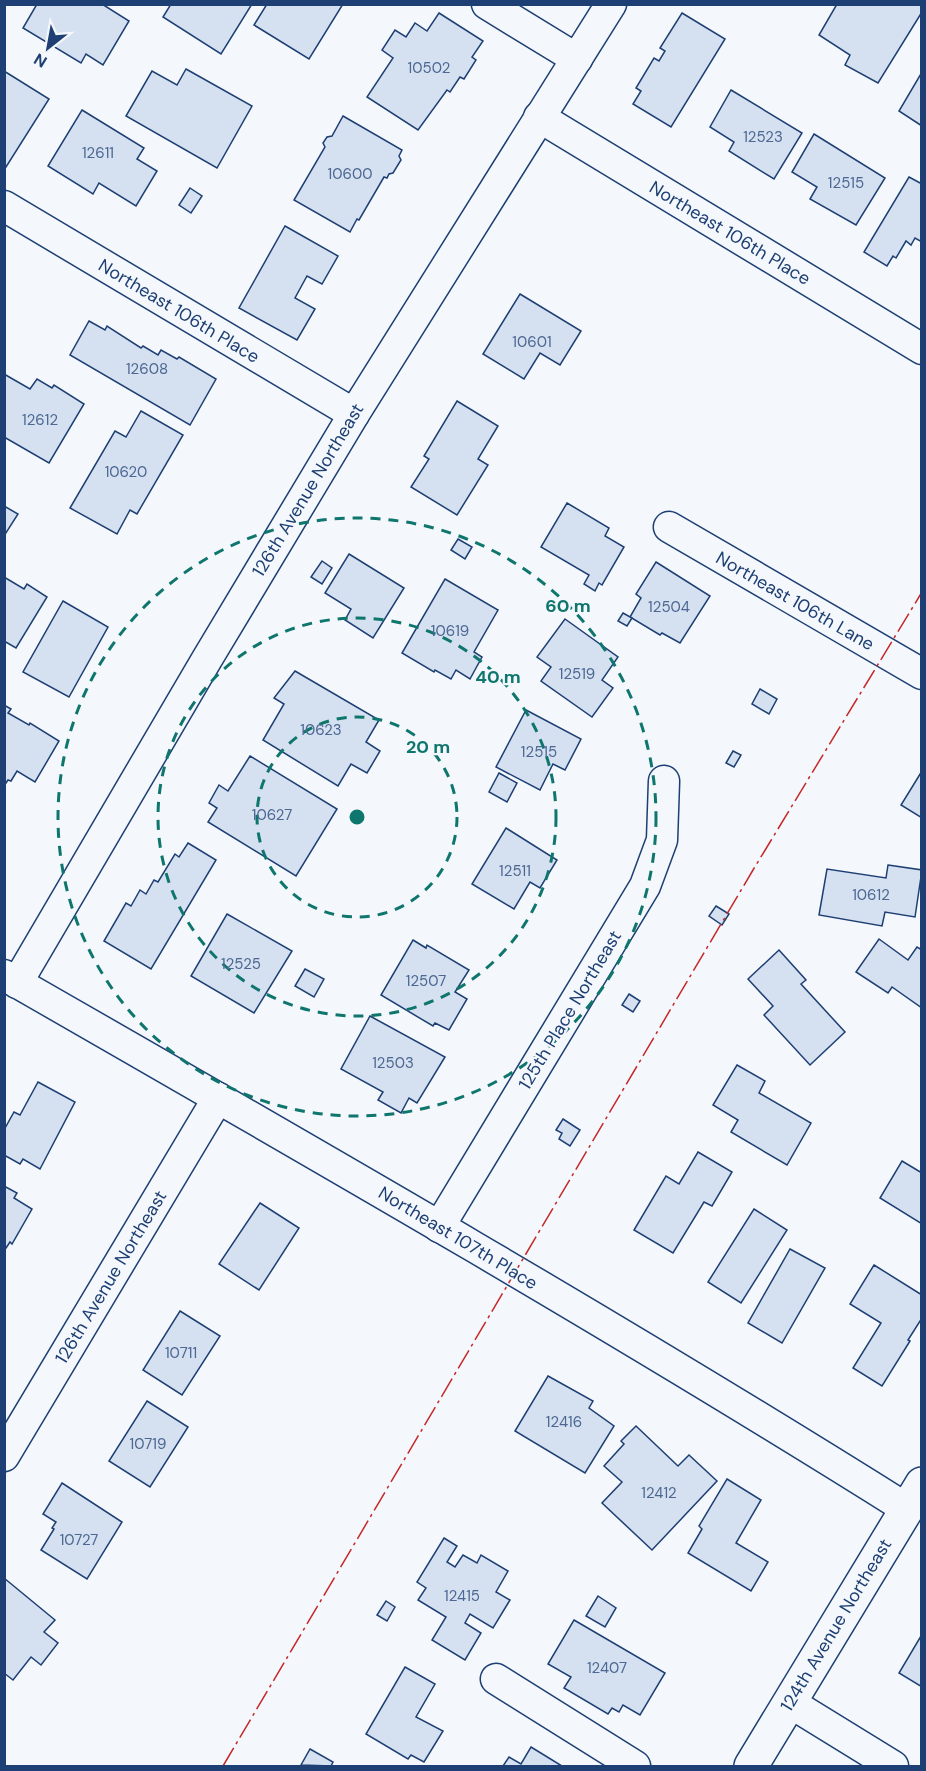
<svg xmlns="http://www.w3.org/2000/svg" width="926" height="1771" font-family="'DM Sans',sans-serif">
	<rect width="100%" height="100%" fill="#f4f7fb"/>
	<g fill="#d5e0f0" stroke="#1d3f73" stroke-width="1.5">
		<polygon points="37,4 102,4 129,21 103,65 86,54 81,63 23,28"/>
		<polygon points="171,4 252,4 221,54 163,17"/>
		<polygon points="267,4 343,4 309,59 254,25"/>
		<polygon points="837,4 922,5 922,12 878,83 845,65 850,55 819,35"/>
		<polygon points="439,13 483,41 472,57 476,60 464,79 460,77 450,92 447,90 418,130 367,97 393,58 382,50 395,30 406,37 415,23 427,31"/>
		<polygon points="682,13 725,39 671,127 633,104 641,91 636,88 654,58 659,61 665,51 660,48"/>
		<polygon points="186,69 252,106 217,168 126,116 152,71 177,85"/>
		<polygon points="4,71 49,99 6,167 4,166"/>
		<polygon points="922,72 922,126 899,111"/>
		<polygon points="731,90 802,133 774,179 729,151 734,142 710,127"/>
		<polygon points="82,110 144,148 137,159 157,171 136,206 99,183 93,194 48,166"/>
		<polygon points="343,116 402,150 399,156 401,160 393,173 389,174 387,178 384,177 359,220 357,219 350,232 294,200 325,147 323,143 327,137 332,136"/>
		<polygon points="814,134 885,178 856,225 810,199 817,187 792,172"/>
		<polygon points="909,177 922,184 922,242 915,238 911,245 906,241 896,258 893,256 887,266 864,252"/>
		<polygon points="190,188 202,196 191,213 179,205"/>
		<polygon points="285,226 338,256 322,284 307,276 295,298 315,309 297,340 239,308"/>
		<polygon points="520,294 581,331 560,365 540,353 524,379 483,354"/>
		<polygon points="89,321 105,330 107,326 141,348 143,346 158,355 161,350 177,359 179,357 216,379 190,425 70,355"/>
		<polygon points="4,374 30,389 37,379 52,388 54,385 84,404 49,463 4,437"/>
		<polygon points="457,401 498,426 478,459 488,465 457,515 411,487 429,459 424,456"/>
		<polygon points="141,411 183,435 137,514 130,510 117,534 70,508 115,431 126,437"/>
		<polygon points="567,503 609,528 605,536 624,547 602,585 599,583 595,591 584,584 589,575 541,547"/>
		<polygon points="4,506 18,514 4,536"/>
		<polygon points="458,539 472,547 465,559 451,550"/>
		<polygon points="349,554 404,588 373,638 345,620 351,609 325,593"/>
		<polygon points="322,561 332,568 322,584 311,577"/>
		<polygon points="656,562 710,596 680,643 662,633 660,635 630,617 641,598 636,594"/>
		<polygon points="4,577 24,589 27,584 47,597 16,648 4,641"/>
		<polygon points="445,579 498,610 474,652 482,657 470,679 456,670 451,679 435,670 434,672 402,653"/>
		<polygon points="63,601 108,627 69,697 23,672"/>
		<polygon points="623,613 632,618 627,626 618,621"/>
		<polygon points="565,619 618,657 602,680 613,688 592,717 541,681 551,667 537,657"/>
		<polygon points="295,671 379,720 366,742 380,751 367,773 351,764 338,786 263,740 284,704 274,698"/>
		<polygon points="760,689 777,699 769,714 752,704"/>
		<polygon points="4,705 11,709 8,713 29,725 30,723 59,741 35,782 17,771 11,781 8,780 4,786"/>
		<polygon points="526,710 581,739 565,770 553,764 540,790 496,767"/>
		<polygon points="733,751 741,755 734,767 726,763"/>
		<polygon points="250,756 337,809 296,876 208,822 217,808 209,803 219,785 228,791"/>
		<polygon points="922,771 922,818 901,805"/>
		<polygon points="499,773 517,783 507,802 489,792"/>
		<polygon points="506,828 557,860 540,888 530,882 514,909 472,884"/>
		<polygon points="188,843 216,860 151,969 104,941 126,903 131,906 140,890 146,894 154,880 158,882 175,854 179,857"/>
		<polygon points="888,865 922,870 915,917 885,912 882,926 819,915 827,869 886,878"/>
		<polygon points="716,906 729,914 722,925 709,916"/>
		<polygon points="227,914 292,951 254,1013 191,976"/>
		<polygon points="879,939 908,960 917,947 922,950 922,1008 892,987 888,993 856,972"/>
		<polygon points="413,940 426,948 427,945 469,970 455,992 467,999 449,1030 435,1023 433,1026 381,995"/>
		<polygon points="779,950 806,980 801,984 845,1032 810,1065 764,1015 773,1006 748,979"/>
		<polygon points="305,969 324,979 314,997 295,986"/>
		<polygon points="629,994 640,1001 633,1012 622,1005"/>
		<polygon points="370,1016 445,1057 417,1103 409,1098 401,1113 378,1100 383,1092 341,1069"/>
		<polygon points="737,1065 765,1081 759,1093 811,1123 787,1165 731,1132 738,1120 713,1105"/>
		<polygon points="38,1082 75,1102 40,1169 23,1159 20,1164 4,1155 4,1130 14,1112 20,1115"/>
		<polygon points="563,1119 580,1130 570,1146 559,1139 562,1133 556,1130"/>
		<polygon points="698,1152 732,1172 712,1206 704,1202 673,1253 634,1230 666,1176 679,1184"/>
		<polygon points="902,1161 922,1173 922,1224 880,1198"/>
		<polygon points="4,1186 17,1193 14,1198 32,1209 12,1244 10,1242 4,1251"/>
		<polygon points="260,1203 299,1228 259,1290 219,1264"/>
		<polygon points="754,1209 787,1230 741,1303 708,1282"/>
		<polygon points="790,1249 825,1268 782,1343 748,1323"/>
		<polygon points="874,1265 922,1295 922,1318 908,1340 910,1341 882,1386 853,1368 881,1323 850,1304"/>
		<polygon points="180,1311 220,1336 182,1395 143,1370"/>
		<polygon points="548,1376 593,1401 589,1408 614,1426 585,1473 515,1431"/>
		<polygon points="147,1401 188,1427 150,1487 109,1461"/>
		<polygon points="636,1426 678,1466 689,1455 717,1481 652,1550 602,1503 622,1482 604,1466 624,1444 621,1441"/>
		<polygon points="727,1479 761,1500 736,1543 768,1562 751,1591 688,1553 702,1529 699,1526"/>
		<polygon points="62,1483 122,1522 87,1579 41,1550 54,1529 52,1528 56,1522 43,1514"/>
		<polygon points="444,1538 457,1546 447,1562 455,1567 463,1555 477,1563 481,1555 508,1571 496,1592 510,1600 493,1628 470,1614 465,1623 481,1633 465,1660 432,1640 446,1617 418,1600 426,1588 417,1582"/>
		<polygon points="4,1578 55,1620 44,1632 58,1643 41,1665 31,1657 13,1680 4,1673"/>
		<polygon points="598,1596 616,1608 605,1627 586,1616"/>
		<polygon points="386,1601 395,1607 387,1621 377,1615"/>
		<polygon points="574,1620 665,1673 640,1715 623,1705 619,1712 612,1708 608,1714 564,1688 571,1677 548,1664"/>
		<polygon points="921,1636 922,1637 922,1687 899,1673"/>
		<polygon points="405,1667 435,1684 416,1717 443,1731 424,1762 411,1755 408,1759 366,1734"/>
		<polygon points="531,1747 562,1766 503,1766 509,1757 521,1764"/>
		<polygon points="310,1749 333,1762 331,1766 301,1765"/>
	</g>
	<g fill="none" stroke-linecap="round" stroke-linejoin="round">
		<g stroke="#1d3f73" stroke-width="33">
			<g id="street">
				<polyline points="487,4 577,59"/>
				<polyline points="539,117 922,349"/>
				<polyline points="4,206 354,414"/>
				<polyline points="669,527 922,674"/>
				<path d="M4 975C307 1149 611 1323 907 1509"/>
				<polyline points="17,983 207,659 354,414 611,4"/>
				<polyline points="439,1227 645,886 662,840 664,781"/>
				<polyline points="4,1456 218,1098"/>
				<polyline points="496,1679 635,1766"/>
				<polyline points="789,1702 893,1766"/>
			</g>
		</g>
		<g stroke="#1d3f73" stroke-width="36">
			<polyline id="secondary" points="751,1766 922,1484"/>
		</g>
		<use href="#street" stroke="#f4f7fb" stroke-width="30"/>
		<use href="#secondary" stroke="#f4f7fb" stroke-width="33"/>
		<polyline stroke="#c62828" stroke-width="1.5" stroke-dasharray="21 4.5 3 4.5" stroke-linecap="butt" points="223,1766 753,870 922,592"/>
	</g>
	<g fill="none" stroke="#0f766e" stroke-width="3" stroke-dasharray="10 8">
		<circle cx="357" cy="817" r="100"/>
		<circle cx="357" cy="817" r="199"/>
		<circle cx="357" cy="817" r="299"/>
	</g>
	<g text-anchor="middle" stroke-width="4.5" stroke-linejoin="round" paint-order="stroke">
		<g font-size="15" fill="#4b6792">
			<text x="429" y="73">10502</text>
			<text x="763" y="142">12523</text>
			<text x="98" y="158">12611</text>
			<text x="350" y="179">10600</text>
			<text x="846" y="188">12515</text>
			<text x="532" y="347">10601</text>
			<text x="147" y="374">12608</text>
			<text x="40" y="425">12612</text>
			<text x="126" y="477">10620</text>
			<text x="669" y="612">12504</text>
			<text x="450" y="636">10619</text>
			<text x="577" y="679">12519</text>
			<text x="321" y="735">10623</text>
			<text x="539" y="757">12515</text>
			<text x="272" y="820">10627</text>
			<text x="515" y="876">12511</text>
			<text x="871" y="900">10612</text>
			<text x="241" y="969">12525</text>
			<text x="426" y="986">12507</text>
			<text x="393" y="1068">12503</text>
			<text x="181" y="1358">10711</text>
			<text x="564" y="1427">12416</text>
			<text x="148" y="1449">10719</text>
			<text x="659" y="1498">12412</text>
			<text x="79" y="1545">10727</text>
			<text x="462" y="1601">12415</text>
			<text x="607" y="1673">12407</text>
		</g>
		<g font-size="18" fill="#1d3f73" stroke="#f4f7fb">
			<text transform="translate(730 233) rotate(31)" y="6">Northeast 106th Place</text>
			<text transform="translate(179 311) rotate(31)" y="6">Northeast 106th Place</text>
			<text transform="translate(308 490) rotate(-59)" y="6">126th Avenue Northeast</text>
			<text transform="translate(795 601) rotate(30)" y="6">Northeast 106th Lane</text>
			<text transform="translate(570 1010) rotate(-59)" y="6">125th Place Northeast</text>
			<text transform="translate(458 1238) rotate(31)" y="6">Northeast 107th Place</text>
			<text transform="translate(111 1277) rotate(-59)" y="6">126th Avenue Northeast</text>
			<text transform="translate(836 1625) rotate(-59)" y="6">124th Avenue Northeast</text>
		</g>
	</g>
	<circle cx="357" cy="817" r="9" fill="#0f766e" stroke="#f4f7fb" stroke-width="3"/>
	<g font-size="18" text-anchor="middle" font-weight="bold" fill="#0f766e" stroke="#f4f7fb" stroke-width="4.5" stroke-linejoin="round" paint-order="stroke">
		<text x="568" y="612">60 m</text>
		<text x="498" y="683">40 m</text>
		<text x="428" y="753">20 m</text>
	</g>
	<rect width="926" height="1771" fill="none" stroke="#1d3f73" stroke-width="12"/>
	<g transform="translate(48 48) rotate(211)" stroke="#f4f7fb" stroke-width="4.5" paint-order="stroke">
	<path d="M0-4.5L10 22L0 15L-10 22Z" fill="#1d3f73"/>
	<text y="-9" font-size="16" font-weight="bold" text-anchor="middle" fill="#1d3f73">N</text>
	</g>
</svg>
